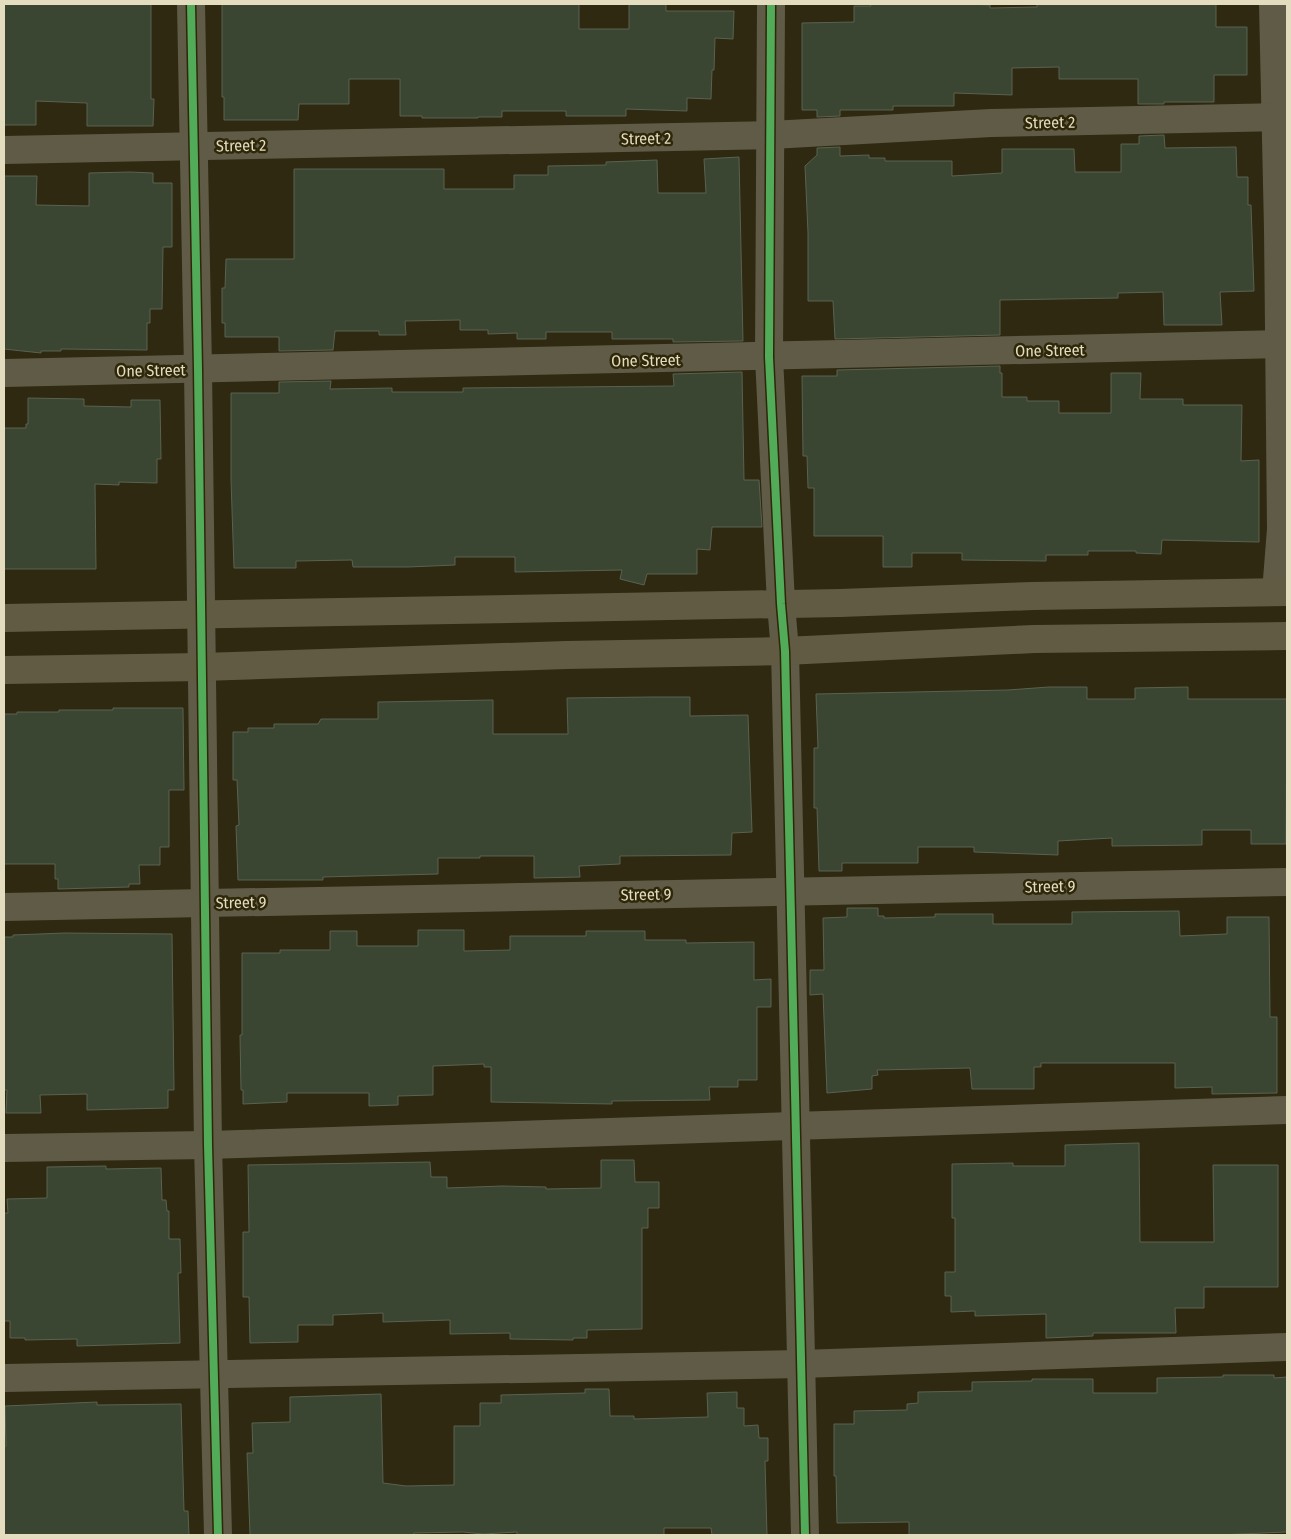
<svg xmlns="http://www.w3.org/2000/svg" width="1291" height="1539" font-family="'Fira Sans Condensed',sans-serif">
	<rect width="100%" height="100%" fill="#2e2910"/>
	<g fill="#3a4632" stroke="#5a6250">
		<polygon points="4,4 151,4 151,99 154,99 153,126 87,126 87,103 36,101 36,125 4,125"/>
		<polygon points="222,4 579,4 579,29 629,29 629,4 666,4 666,11 734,11 733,39 715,38 714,70 712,70 711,99 687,98 687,111 626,109 626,116 566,116 566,111 502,111 502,117 478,117 478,118 422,118 422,116 400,116 400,79 349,79 349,104 299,104 298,120 224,120 224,97 222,97"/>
		<polygon points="870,4 969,4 990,5 990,8 1037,7 1037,4 1216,4 1216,27 1247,27 1247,75 1214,75 1214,102 1164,102 1164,104 1138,104 1138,79 1059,79 1059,67 1012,68 1012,95 954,93 954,106 893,106 893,110 840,110 840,116 817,117 817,110 802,110 802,23 854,22 854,6 871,6"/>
		<polygon points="1164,135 1165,148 1236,147 1237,177 1248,177 1248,205 1251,205 1254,291 1220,292 1222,325 1164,325 1163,292 1118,293 1118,298 1000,300 1000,335 835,339 833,301 808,301 808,233 805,166 817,155 817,148 840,147 840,156 869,155 869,158 885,158 885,161 952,161 952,176 1002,173 1002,149 1074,149 1075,172 1121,172 1121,144 1139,144 1139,136"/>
		<polygon points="739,157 743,341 673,342 673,339 612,339 612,332 546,332 546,339 517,339 517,333 488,334 488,330 460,330 460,320 405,321 406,335 379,335 379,331 335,331 333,350 279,351 279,337 225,337 225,323 222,323 222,288 225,288 226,259 294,259 294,169 444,169 444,189 514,189 514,175 548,175 548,166 606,165 606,162 657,160 658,193 706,193 704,159"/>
		<polygon points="130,172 153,173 153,183 172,183 172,247 163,247 162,309 150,309 150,323 147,323 147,350 61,349 61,351 41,351 41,353 4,349 4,176 37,176 36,205 89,206 89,173"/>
		<polygon points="1000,366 1000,373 1002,373 1002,397 1027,397 1027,401 1059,401 1059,413 1111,413 1111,373 1141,373 1140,399 1183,399 1183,405 1242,405 1241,461 1259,460 1259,542 1162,540 1161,554 1136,553 1136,551 1088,551 1088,555 1046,555 1046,561 962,560 962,553 912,553 912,567 883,567 883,536 814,536 814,488 808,488 807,456 803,456 802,376 837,376 837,370"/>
		<polygon points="742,372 744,480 759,480 762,527 712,527 710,550 697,549 697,574 647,574 644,585 620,579 622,570 515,572 515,557 455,557 455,565 408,567 353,567 352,560 296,561 296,568 234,568 231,480 231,393 279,393 279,382 331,381 330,389 392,388 392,392 463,392 463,388 674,386 673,374"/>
		<polygon points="28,398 84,399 84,406 131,407 131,400 160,400 161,459 157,459 157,483 119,482 119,485 95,484 96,569 4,569 4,428 26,428 26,424 28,424"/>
		<polygon points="1049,687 1087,687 1087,699 1135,699 1135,688 1188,687 1188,699 1287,699 1286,844 1251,844 1251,830 1202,830 1202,845 1112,846 1112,838 1058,841 1058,855 974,852 974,847 918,847 918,863 842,863 842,871 819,871 817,808 814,808 814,748 818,748 816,694 1008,690"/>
		<polygon points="652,697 690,697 690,716 748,715 752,832 732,833 731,855 620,856 620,864 579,866 580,877 534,878 534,856 480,856 480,858 438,858 438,874 323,877 323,880 238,880 236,826 239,825 237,780 233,780 233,732 248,732 248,728 274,728 274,724 318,724 321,719 378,719 378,702 493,700 493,734 568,734 567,698"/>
		<polygon points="113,708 183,708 184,790 169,790 169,847 160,847 160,865 139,865 140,884 129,884 129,887 58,889 58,879 55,879 55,864 4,864 4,714 17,714 17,712 59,712 59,710 113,710"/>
		<polygon points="847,908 878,908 878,916 884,916 884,918 935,917 935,914 993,914 993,924 1072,924 1072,912 1179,911 1180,936 1227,934 1227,917 1269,917 1270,1017 1277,1017 1277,1093 1212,1094 1212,1087 1175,1088 1175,1063 1041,1063 1041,1067 1034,1067 1034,1089 972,1089 970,1068 877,1070 878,1075 872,1076 872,1089 827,1093 823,994 810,995 810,970 824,970 823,918 847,917"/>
		<polygon points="418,930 464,930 464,951 510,950 510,936 586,936 586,931 645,931 645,940 686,940 686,943 754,942 754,980 771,979 771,1007 757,1007 757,1080 738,1080 738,1087 709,1087 710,1100 612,1101 612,1104 491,1102 491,1067 484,1067 484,1064 433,1066 433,1095 398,1096 398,1105 369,1106 369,1093 287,1093 287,1102 243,1104 243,1090 241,1090 240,1035 242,1035 242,953 280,953 280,950 330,950 330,931 357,931 357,946 418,946"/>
		<polygon points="65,933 172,934 174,1090 168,1090 168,1108 87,1110 87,1094 40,1095 41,1113 6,1113 7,1090 4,1090 4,937 13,937 13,935"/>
		<polygon points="1139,1143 1140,1242 1214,1242 1213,1165 1278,1165 1278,1287 1204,1287 1204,1308 1175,1308 1176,1333 1093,1333 1093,1336 1046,1338 1046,1314 975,1316 975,1311 951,1312 951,1296 945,1296 945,1272 955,1272 955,1218 952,1218 952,1164 1013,1163 1013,1166 1065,1166 1065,1145"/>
		<polygon points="601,1160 634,1160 635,1182 659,1182 659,1208 648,1208 648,1228 642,1228 642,1329 587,1330 587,1338 573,1338 573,1340 510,1339 510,1333 450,1334 450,1320 383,1322 383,1313 333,1315 333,1325 298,1325 298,1342 250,1343 249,1297 243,1297 243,1232 249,1232 248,1165 430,1162 431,1177 447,1177 447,1188 502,1186 546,1187 546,1189 601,1188"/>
		<polygon points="106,1166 106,1169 161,1168 162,1200 166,1200 167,1211 169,1211 169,1239 180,1239 181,1273 178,1273 180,1343 77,1346 77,1339 25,1340 25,1338 10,1338 10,1321 4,1321 4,1213 8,1213 7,1199 47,1198 47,1167"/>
		<polygon points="1223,1375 1274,1375 1274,1378 1287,1377 1287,1532 1217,1535 909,1535 909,1522 837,1523 836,1476 834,1476 834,1424 854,1424 854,1411 907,1410 907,1404 918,1403 918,1392 972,1391 972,1382 1032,1381 1032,1379 1093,1379 1093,1393 1157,1393 1157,1378 1223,1377"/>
		<polygon points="585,1389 609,1389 610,1416 634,1416 634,1419 708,1417 707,1393 737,1392 737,1408 744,1408 744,1426 758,1425 759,1438 768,1438 768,1461 765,1461 767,1535 712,1535 711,1528 664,1528 664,1535 517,1535 517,1532 483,1534 463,1532 414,1533 414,1535 250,1535 247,1453 253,1453 252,1423 290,1422 290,1397 381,1394 383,1483 406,1486 454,1485 454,1426 480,1426 480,1403 501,1403 501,1395 585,1393"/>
		<polygon points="97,1402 97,1405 181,1404 184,1511 188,1511 189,1535 4,1535 4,1446 6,1446 5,1406"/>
	</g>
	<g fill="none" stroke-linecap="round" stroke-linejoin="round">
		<g stroke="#605b46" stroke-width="28">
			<polyline points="191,4 198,369 208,1145 218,1535"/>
			<polyline points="771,4 769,357 781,604 785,651 805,1535"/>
			<polyline points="1273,4 1278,229 1281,529 1276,592"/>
			<polyline points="4,150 771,135 991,123 1287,117"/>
			<polyline points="4,373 1287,344"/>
			<polyline points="4,907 1287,882"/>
			<polyline points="4,1148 208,1145 1287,1110"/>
			<polyline points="4,1378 801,1364 1287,1347"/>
		</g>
		<g stroke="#615b43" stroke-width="28">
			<polyline points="4,618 840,603 1033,596 1287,592"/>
			<polyline points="4,670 202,667 566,655 785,651 1034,639 1287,636"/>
		</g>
		<g stroke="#2e2709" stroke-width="11">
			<g id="cycleway">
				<polyline points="191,4 198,369 208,1145 218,1535"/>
				<polyline points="771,4 769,357 781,604 785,651 805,1535"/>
			</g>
		</g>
		<use href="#cycleway" stroke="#51ab58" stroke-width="8"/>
	</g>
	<g text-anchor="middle" stroke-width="5" stroke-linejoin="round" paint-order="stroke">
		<g font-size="16" fill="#e3dcbf" stroke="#2e2709">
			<text transform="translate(1050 122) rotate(-1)" y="6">Street 2</text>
			<text transform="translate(646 138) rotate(-1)" y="6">Street 2</text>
			<text transform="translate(241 145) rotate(-1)" y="6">Street 2</text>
			<text transform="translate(1050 350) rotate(-1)" y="6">One Street</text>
			<text transform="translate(646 360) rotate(-1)" y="6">One Street</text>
			<text transform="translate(151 370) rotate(-1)" y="6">One Street</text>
			<text transform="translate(1050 886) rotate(-1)" y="6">Street 9</text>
			<text transform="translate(646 894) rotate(-1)" y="6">Street 9</text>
			<text transform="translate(241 902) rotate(-1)" y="6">Street 9</text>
		</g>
	</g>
	<rect width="1291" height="1539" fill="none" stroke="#e3dcbf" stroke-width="10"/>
</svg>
